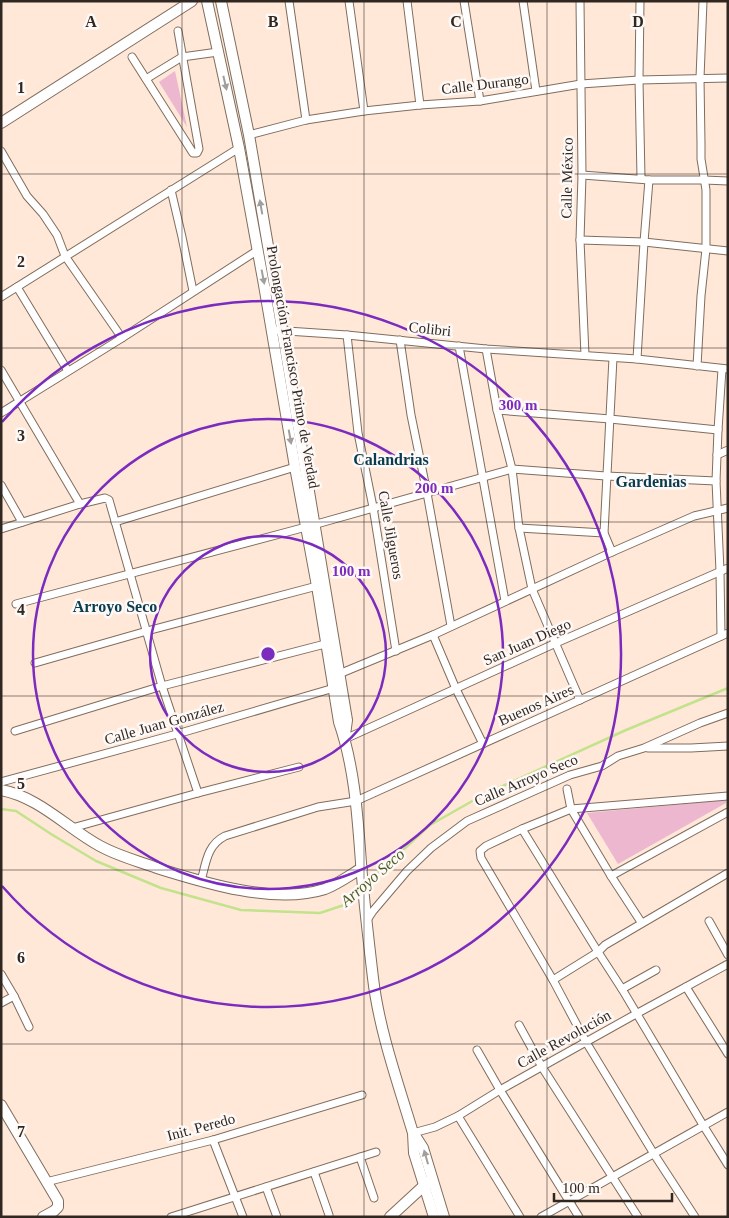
<svg xmlns="http://www.w3.org/2000/svg" width="729" height="1218" font-family="'Times New Roman',serif">
	<rect width="100%" height="100%" fill="#ffe8d8"/>
	<g fill="#edb7d0">
		<polygon points="175,71 187,127 159,82"/>
		<polygon points="726,800 726,803 618,864 587,813"/>
	</g>
	<g fill="none" stroke-linecap="round" stroke-linejoin="round">
		<g stroke="#c2e28c" stroke-width="2.5">
			<polyline points="1,809 16,811 51,834 96,861 161,888 241,910 320,913 344,905 359,890"/>
			<polyline points="365,885 430,825 483,795 626,730 728,688"/>
		</g>
		<g stroke="#806d5e" stroke-width="9">
			<g id="street">
				<polyline points="289,1 306,120"/>
				<polyline points="349,1 364,111"/>
				<polyline points="407,1 420,105"/>
				<polyline points="464,1 480,101"/>
				<polyline points="523,1 536,91"/>
				<polyline points="580,1 582,175 580,240 585,355"/>
				<polyline points="640,1 639,80 641,178"/>
				<polyline points="132,57 193,153 197,153 199,149 178,31"/>
				<polyline points="146,79 182,57 218,52"/>
				<polyline points="249,135 306,120 364,111 420,105 480,101 581,84 639,80 728,78"/>
				<polyline points="1,151 27,196 43,214 57,235 65,256 122,338"/>
				<polyline points="582,175 649,180 704,180 728,181"/>
				<polyline points="171,190 182,237 193,291"/>
				<polyline points="580,240 644,242 728,251"/>
				<polyline points="17,287 68,371"/>
				<polyline points="1,297 239,148"/>
				<polyline points="272,330 347,335 486,349 637,359 728,369"/>
				<polyline points="347,335 358,433 373,507 396,651"/>
				<polyline points="400,340 411,415 427,493 451,626"/>
				<polyline points="459,346 505,601"/>
				<polyline points="486,349 497,410 512,469 519,528 532,589 580,700"/>
				<polyline points="637,359 644,242 649,180"/>
				<polyline points="697,366 701,296 706,249 706,190 701,159 701,144 700,78 703,1"/>
				<polyline points="1,370 80,504"/>
				<polyline points="497,410 610,419 718,430"/>
				<polyline points="1,413 122,338 258,250"/>
				<polyline points="717,455 728,450"/>
				<polyline points="1,485 22,522"/>
				<polyline points="115,522 295,467"/>
				<polyline points="519,528 604,533"/>
				<polyline points="1,529 80,504 105,498 109,500 162,686 198,793"/>
				<polyline points="612,552 604,533 613,358"/>
				<polyline points="16,604 306,527 512,469 606,476 716,481"/>
				<polyline points="433,635 456,689 483,744"/>
				<polyline points="721,636 720,571 716,481 718,430 722,369"/>
				<polyline points="35,663 147,631 317,586"/>
				<polyline points="339,674 433,635 612,552 694,516 728,508"/>
				<polyline points="15,731 162,686 329,643"/>
				<polyline points="345,739 556,643 728,568"/>
				<polyline points="648,748 691,748 728,746"/>
				<polyline points="1,782 177,734 334,688"/>
				<polyline points="567,789 571,809 611,876 641,922"/>
				<polyline points="72,828 198,793 299,767"/>
				<polyline points="522,829 598,952 622,989 703,1125 728,1165"/>
				<polyline points="611,876 728,812"/>
				<path d="M201 881C206 863 207 845 225 836L318 807 356 801 728 633"/>
				<polyline points="367,920 373,911 407,871 431,848 467,821 570,775 602,766 618,756 644,748 700,723 728,713"/>
				<polyline points="709,921 728,955"/>
				<polyline points="1,974 14,996 29,1027"/>
				<polyline points="553,980 598,952 605,945 728,873"/>
				<polyline points="686,987 728,1054"/>
				<polyline points="622,989 656,970"/>
				<polyline points="1,1003 14,996"/>
				<polyline points="519,1025 542,1067 638,1217"/>
				<polyline points="477,1050 500,1090 579,1217"/>
				<polyline points="458,1116 520,1217"/>
				<polyline points="413,1133 435,1127 458,1116 500,1090 636,1014 728,964"/>
				<polyline points="213,1140 243,1217"/>
				<polyline points="360,1157 374,1198"/>
				<polyline points="314,1172 329,1215"/>
				<polyline points="46,1182 213,1140 362,1095"/>
				<polyline points="266,1187 277,1217"/>
				<polyline points="171,1217 376,1152"/>
				<polyline points="541,1217 728,1112"/>
				<polyline points="695,1217 654,1154 586,1042 553,980 481,858 480,851 486,846 522,829 571,809 728,796"/>
			</g>
		</g>
		<g stroke="#806d5e" stroke-width="12">
			<g id="secondary">
				<path d="M207 1 239 148 264 285 295 467 317 586 339 722C356 771 358 825 362 876 365 910 369 944 373 978 379 1030 398 1083 413 1133L414 1153 434 1217"/>
				<polyline points="221,1 249,135 274,281 347,720 345,735"/>
				<polyline points="1,123 192,1"/>
				<path d="M1 790C39 797 67 828 100 846 118 856 138 861 157 868 205 883 275 905 325 889 338 884 350 875 362 868"/>
				<polyline points="1,1105 58,1201 58,1207 54,1211 43,1217"/>
				<polyline points="414,1134 423,1148 444,1217"/>
				<polyline points="390,1217 428,1182"/>
			</g>
		</g>
		<use href="#street" stroke="#fff" stroke-width="7"/>
		<use href="#secondary" stroke="#fff" stroke-width="10"/>
	</g>
	<defs><path id="oneway-solid" d="M-6-.8H1V-3.2L6.5 0L1 3.2V.8H-6Z" transform="scale(1.25)"/></defs>
	<g fill="#a29e9b">
		<use href="#oneway-solid" transform="translate(225 83) rotate(77)"/>
		<use href="#oneway-solid" transform="translate(261 207) rotate(-100)"/>
		<use href="#oneway-solid" transform="translate(263 277) rotate(79)"/>
		<use href="#oneway-solid" transform="translate(290 437) rotate(80)"/>
		<use href="#oneway-solid" transform="translate(426 1157) rotate(-106)"/>
	</g>
	<path fill="none" stroke="#302721" stroke-width="1" stroke-opacity="0.55" d="M182 1V1217M364 1V1217M547 1V1217M1 174H728M1 348H728M1 522H728M1 696H728M1 870H728M1 1044H728"/>
	<g fill="none" stroke="#7b2cbf" stroke-width="2.5">
		<circle cx="268" cy="654" r="118"/>
		<circle cx="268" cy="654" r="235"/>
		<path d="M2 422A353 353 0 1 1 2 886"/>
	</g>
	<g text-anchor="middle" stroke-width="5" stroke-linejoin="round" paint-order="stroke">
		<g font-size="15" fill="#302721" stroke="#fef9f6">
			<text transform="translate(485 84) rotate(-7)" y="5">Calle Durango</text>
			<text transform="translate(567 178) rotate(-89)" y="5">Calle México</text>
			<text transform="translate(430 329) rotate(6)" y="5">Colibri</text>
			<text transform="translate(293 367) rotate(80)" y="5">Prolongación Francisco Primo de Verdad</text>
			<text transform="translate(391 535) rotate(80)" y="5">Calle Jilgueros</text>
			<text transform="translate(527 642) rotate(-24)" y="5">San Juan Diego</text>
			<text transform="translate(536 705) rotate(-24)" y="5">Buenos Aires</text>
			<text transform="translate(164 723) rotate(-16)" y="5">Calle Juan González</text>
			<text transform="translate(526 780) rotate(-23)" y="5">Calle Arroyo Seco</text>
			<text transform="translate(564 1039) rotate(-29)" y="5">Calle Revolución</text>
			<text transform="translate(201 1127) rotate(-15)" y="5">Init. Peredo</text>
		</g>
		<g font-size="16" font-weight="bold" fill="#083c4e" stroke="#fef9f6">
			<text x="391" y="465">Calandrias</text>
			<text x="651" y="487">Gardenias</text>
			<text x="115" y="612">Arroyo Seco</text>
		</g>
		<g font-size="16" font-style="italic" fill="#4a5e23" stroke="#fef9f6">
			<text transform="translate(372 877) rotate(-41)" y="6">Arroyo Seco</text>
		</g>
	</g>
	<g font-size="16" text-anchor="middle" font-weight="bold" fill="#302721" stroke="#fef9f6" stroke-width="5" stroke-linejoin="round" paint-order="stroke">
		<text x="91" y="27">A</text>
		<text x="273" y="27">B</text>
		<text x="456" y="27">C</text>
		<text x="638" y="27">D</text>
		<text x="21" y="93">1</text>
		<text x="21" y="267">2</text>
		<text x="21" y="441">3</text>
		<text x="21" y="615">4</text>
		<text x="21" y="789">5</text>
		<text x="21" y="963">6</text>
		<text x="21" y="1137">7</text>
	</g>
	<circle cx="268" cy="654" r="8" fill="#7b2cbf" stroke="#fef9f6" stroke-width="2.5"/>
	<g font-size="15" text-anchor="middle" font-weight="bold" fill="#7b2cbf" stroke="#fef9f6" stroke-width="5" stroke-linejoin="round" paint-order="stroke">
		<text x="518" y="410">300 m</text>
		<text x="434" y="493">200 m</text>
		<text x="351" y="576">100 m</text>
	</g>
	<rect width="729" height="1218" fill="none" stroke="#302721" stroke-width="5"/>
	<path d="M554 1193v8h118v-8" fill="none" stroke="#302721" stroke-width="2.5"/>
	<text x="562" y="1193" font-size="15" fill="#302721" stroke="#fef9f6" stroke-width="4" paint-order="stroke">100 m</text>
</svg>
